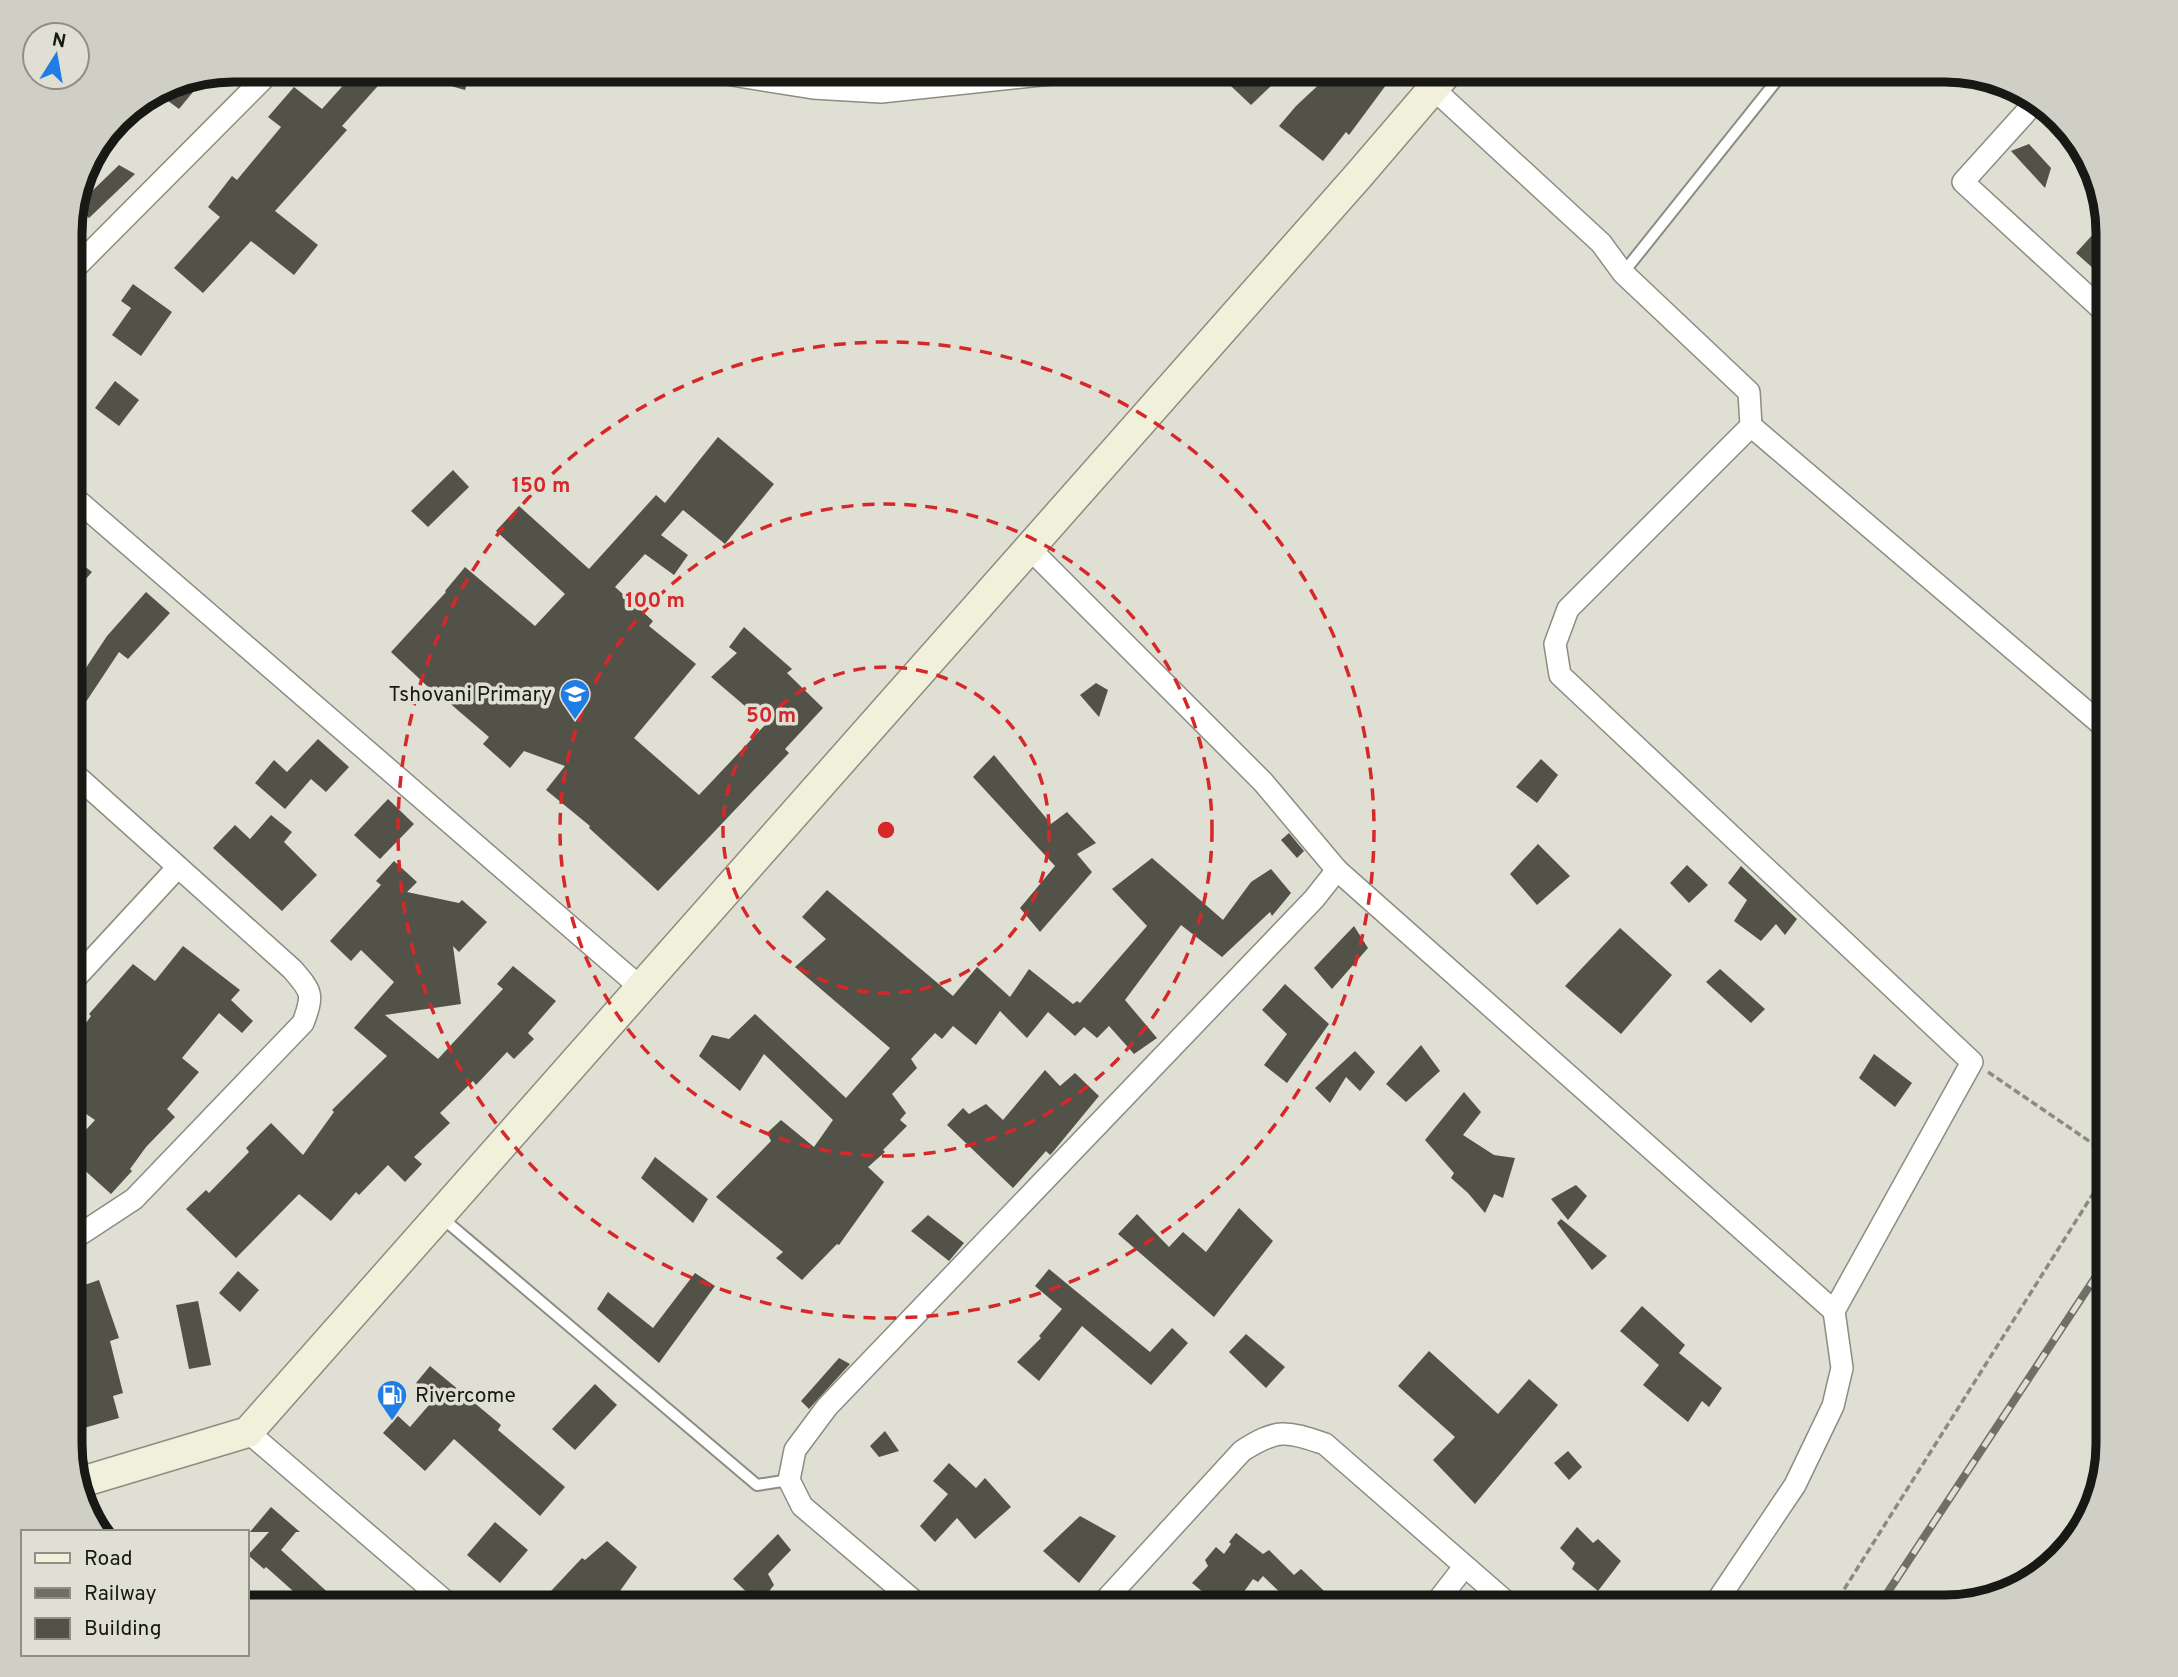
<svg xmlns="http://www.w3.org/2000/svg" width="2178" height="1677" font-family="Overpass,sans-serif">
	<rect width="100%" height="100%" fill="#dfdfd4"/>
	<g fill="#535249">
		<polygon points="357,70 376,70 385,78 342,126 347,130 275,211 318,245 294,275 251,241 203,293 174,268 220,217 208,207 232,176 237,180 281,127 268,117 294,87 322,109"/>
		<polygon points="413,70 471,70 465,90 412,75"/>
		<polygon points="1214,70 1256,70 1273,84 1251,105"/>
		<polygon points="1339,70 1374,70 1389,81 1349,135 1346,132 1323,161 1279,126 1296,106 1327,77 1331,80"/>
		<polygon points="179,81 193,92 179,109 156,92 171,82"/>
		<polygon points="2029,144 2051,168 2045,188 2011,151"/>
		<polygon points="119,165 135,174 89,218 75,204 81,182 91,192"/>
		<polygon points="2105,221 2108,233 2108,256 2095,270 2076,253"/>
		<polygon points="133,284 172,312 141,356 112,335 131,308 121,301"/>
		<polygon points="115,381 139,400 119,426 95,408"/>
		<polygon points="718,437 774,484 725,544 683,510 661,535 688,555 674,575 645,554 615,587 653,621 649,626 696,664 634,738 699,795 766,724 711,677 737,653 729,647 744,627 792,669 787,673 823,708 785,749 789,753 658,891 589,828 590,826 546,790 565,766 524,751 510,768 483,744 489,737 446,700 444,702 391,652 446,592 445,591 465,567 535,626 565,594 496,531 519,506 589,569 656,495 665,503"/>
		<polygon points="453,470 469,487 428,527 411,511"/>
		<polygon points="70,555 92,572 70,597"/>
		<polygon points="146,592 170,613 128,659 119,652 70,726 70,692 107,636"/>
		<polygon points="1096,683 1108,690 1099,717 1080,695"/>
		<polygon points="318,739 349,767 326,792 311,779 285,809 255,783 274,760 287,772"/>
		<polygon points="994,755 1051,824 1067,812 1096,843 1077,854 1092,872 1040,932 1020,908 1055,866 973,777"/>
		<polygon points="1541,759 1558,775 1537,803 1516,787"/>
		<polygon points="388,799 414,824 380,859 354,835"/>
		<polygon points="271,815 292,832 284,842 317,875 282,911 213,848 235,825 250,839"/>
		<polygon points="1289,833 1304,851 1297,858 1281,840"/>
		<polygon points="1538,844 1570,876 1537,905 1510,874"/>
		<polygon points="1152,858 1223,920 1251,882 1271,869 1291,893 1272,916 1270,912 1222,957 1181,925 1125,1000 1157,1038 1134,1054 1109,1026 1097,1038 1084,1027 1075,1036 1048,1012 1027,1038 1000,1011 976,1045 953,1026 942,1039 935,1033 911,1059 917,1068 892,1094 906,1113 900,1120 907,1126 883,1150 885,1152 868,1167 884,1182 839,1245 837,1244 802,1280 776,1258 783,1252 716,1197 771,1141 767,1133 781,1120 814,1147 833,1120 764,1054 740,1091 699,1056 712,1035 729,1039 755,1014 846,1098 890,1048 795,967 826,939 802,917 827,890 953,996 977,967 1010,997 1029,969 1073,1004 1077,1001 1080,1003 1147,926 1112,889"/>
		<polygon points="394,861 417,882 407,892 459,903 462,900 487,922 459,952 453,946 461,1004 385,1015 438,1059 503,989 497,984 513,966 556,1001 528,1033 534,1039 514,1059 507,1052 476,1085 473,1081 440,1113 450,1123 414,1157 422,1164 405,1182 388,1165 359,1195 356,1192 331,1221 299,1194 236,1258 186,1209 206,1190 209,1193 249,1152 246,1148 271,1123 303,1155 334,1112 332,1110 387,1056 354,1028 394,982 361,950 351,961 330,941 381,885 376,881"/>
		<polygon points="1687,865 1708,885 1689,903 1670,883"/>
		<polygon points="1741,866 1797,919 1785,935 1776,924 1761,941 1734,921 1747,900 1728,883"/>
		<polygon points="1354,926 1368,948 1332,989 1314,968"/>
		<polygon points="1620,928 1672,975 1621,1034 1565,986"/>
		<polygon points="183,946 240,990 231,1000 253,1021 242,1033 219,1013 182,1058 199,1072 167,1109 175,1117 146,1147 130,1169 132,1171 111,1194 70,1157 70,1147 95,1120 70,1103 70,1045 91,1016 89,1014 133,964 155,981"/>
		<polygon points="1720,969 1765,1009 1751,1023 1706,982"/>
		<polygon points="1285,984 1329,1024 1287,1083 1264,1065 1287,1034 1262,1010"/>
		<polygon points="1421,1045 1440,1071 1406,1102 1386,1084"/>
		<polygon points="1355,1051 1375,1072 1360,1091 1346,1077 1330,1103 1315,1088"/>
		<polygon points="1874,1054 1912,1083 1895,1107 1859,1078"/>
		<polygon points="1045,1070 1060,1086 1075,1073 1099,1096 1052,1153 1050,1155 1046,1151 1013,1188 947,1125 963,1108 969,1114 986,1104 1003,1120"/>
		<polygon points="1464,1092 1481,1112 1463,1135 1494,1155 1515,1158 1503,1198 1494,1194 1485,1213 1468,1193 1451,1178 1454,1173 1425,1140"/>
		<polygon points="655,1157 708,1199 693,1223 641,1178"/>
		<polygon points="1576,1185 1587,1196 1568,1220 1551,1199"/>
		<polygon points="1239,1208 1273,1241 1214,1317 1118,1234 1137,1214 1169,1247 1183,1232 1206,1252"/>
		<polygon points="928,1215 964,1243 949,1261 911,1231"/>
		<polygon points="1561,1219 1607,1256 1592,1270 1557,1223"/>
		<polygon points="1049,1269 1150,1352 1172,1328 1188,1343 1151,1385 1082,1326 1039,1381 1017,1362 1041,1338 1039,1336 1062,1309 1035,1286"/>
		<polygon points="238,1271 259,1290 240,1312 219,1293"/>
		<polygon points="695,1273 715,1286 659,1363 597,1309 608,1292 653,1328"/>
		<polygon points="99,1280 119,1338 110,1341 123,1393 113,1396 119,1418 70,1432 70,1290"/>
		<polygon points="198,1301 211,1365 189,1369 176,1305"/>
		<polygon points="1642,1306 1685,1345 1679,1353 1722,1388 1709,1407 1702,1401 1688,1422 1643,1385 1659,1365 1620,1331"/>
		<polygon points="1246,1334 1285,1367 1266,1388 1229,1352"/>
		<polygon points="1429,1351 1498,1414 1529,1379 1558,1405 1475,1504 1433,1460 1455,1437 1398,1386"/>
		<polygon points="839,1358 850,1364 809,1409 801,1401"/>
		<polygon points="430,1366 501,1425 498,1430 565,1487 540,1516 454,1439 425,1471 383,1433 398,1416 410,1427 435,1398 416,1383"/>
		<polygon points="595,1384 617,1405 575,1450 552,1429"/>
		<polygon points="885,1431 899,1451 879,1457 870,1446"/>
		<polygon points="1568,1451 1582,1467 1569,1480 1554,1463"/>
		<polygon points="949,1463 976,1488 985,1478 1011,1507 975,1539 957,1518 935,1542 920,1526 948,1494 933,1481"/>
		<polygon points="271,1507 300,1532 296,1532 281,1550 344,1607 311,1607 266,1567 264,1569 248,1555 269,1532 250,1532"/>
		<polygon points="1080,1516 1116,1536 1079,1583 1043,1551"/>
		<polygon points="495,1522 528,1550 500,1583 467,1555"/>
		<polygon points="1577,1527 1593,1543 1598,1539 1621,1561 1598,1591 1572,1569 1575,1563 1560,1548"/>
		<polygon points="1236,1533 1263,1554 1269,1550 1294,1575 1301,1569 1341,1607 1295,1607 1263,1576 1258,1582 1253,1579 1233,1607 1221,1607 1192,1583 1208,1566 1205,1560 1216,1547 1224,1554 1231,1544 1229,1542"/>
		<polygon points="778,1534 791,1550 768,1574 774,1585 759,1604 733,1579"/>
		<polygon points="607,1541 637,1567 620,1591 639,1607 536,1607 582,1558 585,1560"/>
	</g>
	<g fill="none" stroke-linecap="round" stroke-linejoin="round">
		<g stroke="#8c8c82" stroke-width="14">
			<g id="lane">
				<polyline points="1623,273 1785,70"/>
				<polyline points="441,1217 757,1485 789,1480"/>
			</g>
		</g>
		<g stroke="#8c8c82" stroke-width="24">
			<g id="street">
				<polyline points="701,70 813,88 881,92 1089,70"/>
				<polyline points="1413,70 1601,243 1623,273 1749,392 1751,426 1568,609 1555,644 1560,675 1972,1062 1834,1311 1842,1368 1833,1406 1795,1485 1713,1607"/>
				<polyline points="2036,101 1963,182 2108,315"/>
				<polyline points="70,273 272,70"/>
				<polyline points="1751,426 2108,730"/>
				<polyline points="70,494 640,987"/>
				<polyline points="1029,548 1263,782 1337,870"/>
				<polyline points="70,984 178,867"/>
				<path d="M70 1241 134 1199 303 1023C314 994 312 992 292 969L70 770"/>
				<polyline points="248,1432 452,1607"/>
				<polyline points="921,1607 802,1506 789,1480 795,1450 827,1407 1314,899 1337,870 1834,1311"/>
				<path d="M1099 1607 1242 1451C1278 1428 1286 1431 1325 1444L1512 1607"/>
				<polyline points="1433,1607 1464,1567"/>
			</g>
		</g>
		<g stroke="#8c8c82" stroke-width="33">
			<polyline id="secondary" points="78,1483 248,1432 1359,175 1449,70"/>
		</g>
		<g stroke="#8b8b83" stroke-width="3.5" stroke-dasharray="7 3.5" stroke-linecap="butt">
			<polyline points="1988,1072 2108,1154"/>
			<polyline points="1833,1607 2108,1170"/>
		</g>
		<use href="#lane" stroke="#fff" stroke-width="10"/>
		<use href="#street" stroke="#fff" stroke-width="21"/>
		<use href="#secondary" stroke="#f1f0da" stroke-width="30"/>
		<g stroke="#6f6f68" stroke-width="8">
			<polyline id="rail" points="1878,1607 2108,1258"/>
		</g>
		<use href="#rail" stroke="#dfdfd4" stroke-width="5" stroke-dasharray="16" stroke-linecap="butt"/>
	</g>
	<g fill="none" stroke="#d62828" stroke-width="3.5" stroke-dasharray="12 9">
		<circle cx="886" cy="830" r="163"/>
		<circle cx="886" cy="830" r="326"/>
		<circle cx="886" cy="830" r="488"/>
	</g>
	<defs>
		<g id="school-pin" transform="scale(1.575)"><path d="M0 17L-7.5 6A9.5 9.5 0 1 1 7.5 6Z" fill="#217de6" stroke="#dfdfd4"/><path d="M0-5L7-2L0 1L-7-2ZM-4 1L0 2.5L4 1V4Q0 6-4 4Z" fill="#fff"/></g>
		<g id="fuel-pin" transform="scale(1.575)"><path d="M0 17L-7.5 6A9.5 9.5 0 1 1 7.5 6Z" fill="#217de6" stroke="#dfdfd4"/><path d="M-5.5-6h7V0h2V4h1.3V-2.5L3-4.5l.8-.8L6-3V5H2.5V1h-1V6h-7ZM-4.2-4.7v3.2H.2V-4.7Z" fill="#fff"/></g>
	</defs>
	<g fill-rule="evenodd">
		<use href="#school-pin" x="575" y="694"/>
		<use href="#fuel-pin" x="392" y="1395"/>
	</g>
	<g text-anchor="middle" stroke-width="7" stroke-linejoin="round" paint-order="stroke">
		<g font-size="21" fill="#181814" stroke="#dfdfd4" text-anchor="end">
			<text x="552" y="701">Tshovani Primary</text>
			<text x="415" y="1402" text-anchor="start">Rivercome</text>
		</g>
	</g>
	<path d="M0 0H2178V1677H0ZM233 82H1945A151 151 0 0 1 2096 233V1444A151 151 0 0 1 1945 1595H233A151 151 0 0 1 82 1444V233A151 151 0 0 1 233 82Z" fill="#cfcfc5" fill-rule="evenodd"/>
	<path fill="none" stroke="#181814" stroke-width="9" d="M233 82H1945A151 151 0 0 1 2096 233V1444A151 151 0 0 1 1945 1595H233A151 151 0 0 1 82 1444V233A151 151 0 0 1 233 82Z"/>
	<circle cx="886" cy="830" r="10" fill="#d62828" stroke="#dfdfd4" stroke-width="3.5"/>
	<g font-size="21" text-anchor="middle" font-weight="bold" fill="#d62828" stroke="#dfdfd4" stroke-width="7" stroke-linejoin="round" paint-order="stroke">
		<text x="541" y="492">150 m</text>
		<text x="655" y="607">100 m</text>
		<text x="771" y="722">50 m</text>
	</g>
	<rect x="21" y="1530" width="228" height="126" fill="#dfdfd4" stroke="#8f8f87" stroke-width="2"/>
	<rect x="35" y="1553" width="35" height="10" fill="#f1f0da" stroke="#8f8f87" stroke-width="2"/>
	<text x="84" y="1565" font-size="21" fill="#181814">Road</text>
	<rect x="35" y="1588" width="35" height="10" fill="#6f6f68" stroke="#8f8f87" stroke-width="2"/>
	<text x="84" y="1600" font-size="21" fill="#181814">Railway</text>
	<rect x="35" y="1618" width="35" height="21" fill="#535249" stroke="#8f8f87" stroke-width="2"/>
	<text x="84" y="1635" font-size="21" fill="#181814">Building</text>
	<g transform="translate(56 56) rotate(11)"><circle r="33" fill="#dfdfd4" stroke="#8f8f87" stroke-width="2"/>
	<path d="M0-5L12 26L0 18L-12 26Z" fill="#217de6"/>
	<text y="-10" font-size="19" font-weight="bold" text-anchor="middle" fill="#181814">N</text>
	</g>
</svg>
